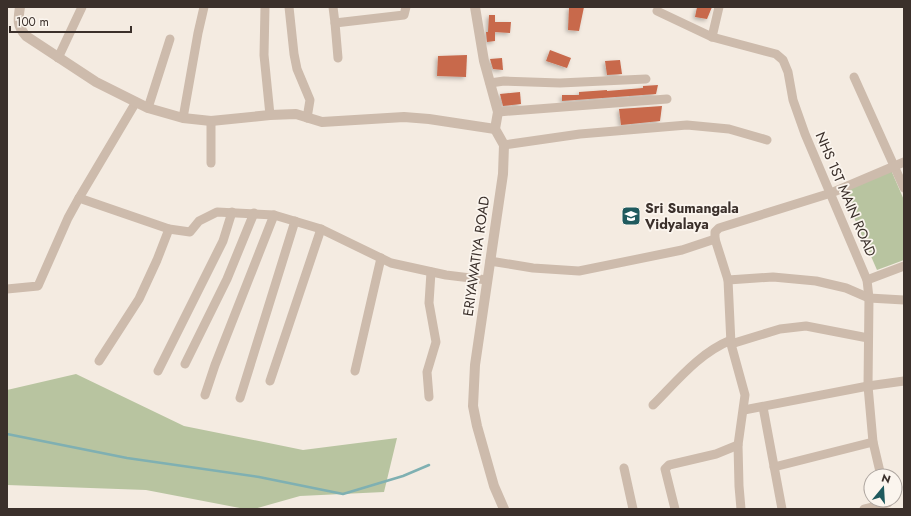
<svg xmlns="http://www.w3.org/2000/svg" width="911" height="516" font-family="Jost,sans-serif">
	<defs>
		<filter id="shadow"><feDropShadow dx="-2" dy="2" stdDeviation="2" flood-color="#0004"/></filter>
	</defs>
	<rect width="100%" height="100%" fill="#f4ebe1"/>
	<g fill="#b8c4a0">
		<polygon points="891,170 904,200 904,260 877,270 842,190"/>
		<polygon points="76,374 184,426 303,450 397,438 384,492 300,496 254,509 245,509 146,490 7,485 7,390"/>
	</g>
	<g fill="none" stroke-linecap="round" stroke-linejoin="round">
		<polyline stroke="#7fb0b2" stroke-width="2.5" points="7,434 127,458 259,477 343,494 403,476 429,465"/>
	</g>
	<g fill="#c8694b" filter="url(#shadow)">
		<polygon points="569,7 584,7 579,31 568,30"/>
		<polygon points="697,7 712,7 707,19 695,17"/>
		<polygon points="489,15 495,15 495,22 511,22 510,33 495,32 495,41 487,42 486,32 488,32"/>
		<polygon points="550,50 571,58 567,68 546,61"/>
		<polygon points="467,55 466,77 437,76 438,56"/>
		<polygon points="502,58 503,70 493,69 490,59"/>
		<polygon points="620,60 622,74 607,75 605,61"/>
		<polygon points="658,85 656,94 562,101 562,95 579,95 579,92 607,90 607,91 643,88 643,86"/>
		<polygon points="520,92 521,104 503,106 500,94"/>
		<polygon points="662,106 660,121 621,125 619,109"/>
	</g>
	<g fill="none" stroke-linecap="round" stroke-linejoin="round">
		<g stroke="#cdbbac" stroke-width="9">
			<polyline points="265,7 264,55 270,115"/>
			<polyline points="289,7 294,54 297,69 310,100 307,118"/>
			<polyline points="333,7 335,23 338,58"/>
			<polyline points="657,11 712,37 776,54 783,60 788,72 793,100 805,134 867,280 869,298 868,386 873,442 881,476"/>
			<polyline points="335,23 404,15 406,7"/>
			<polyline points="712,37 719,7"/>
			<polyline points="58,58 82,7"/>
			<polyline points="854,77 904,188"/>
			<polyline points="490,83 504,81 560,83 646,79"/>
			<polyline points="148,108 170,39"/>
			<polyline points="498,112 667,99"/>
			<polyline points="183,118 198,33 204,7"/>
			<polyline points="504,145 580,134 687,125 729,129 767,140"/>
			<polyline points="211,163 211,121"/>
			<polyline points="79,198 136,102"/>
			<polyline points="490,261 533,268 579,271 682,250 715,239"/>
			<polyline points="728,280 773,277 816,281 846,288 869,298 904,300"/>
			<polyline points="867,280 904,266"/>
			<polyline points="7,289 38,286 68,218 79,198 169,229 190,232 199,221 217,212 274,215 321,229 391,263 446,275 487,280"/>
			<polyline points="731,344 780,329 806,326 868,338"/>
			<polyline points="99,361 139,299 157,260 169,229"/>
			<polyline points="185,364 227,279 254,213"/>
			<polyline points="158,371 223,241 232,212"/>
			<polyline points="355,371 381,258"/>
			<polyline points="270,381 321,229"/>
			<polyline points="205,395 215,365 274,215"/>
			<polyline points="429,397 427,372 436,342 429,303 431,272"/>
			<polyline points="240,398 295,221"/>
			<path d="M653 405C677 381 699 353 731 340"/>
			<polyline points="763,407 782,509"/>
			<polyline points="744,410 868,386 904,381"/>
			<polyline points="738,445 739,486 741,509"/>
			<polyline points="774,467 873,442"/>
			<polyline points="624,468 633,509"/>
			<polyline points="675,509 665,469 669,465 716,454 738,445 745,395 731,344 728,280 715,239 715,232 719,228 831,193 904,162"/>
			<polyline points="864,509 888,503"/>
		</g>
		<g stroke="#cdbbac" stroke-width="10">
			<path d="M20 7C18 20 17 26 26 36L96 82 148 108 183 118 211 121 270 115 296 114 322 122 404 117 429 119 495 129"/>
			<polyline points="475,7 484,61 498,112 495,129 504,145 503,174 475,365 473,406 477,426 494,486 504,509"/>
		</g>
	</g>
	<defs>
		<g id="school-square" transform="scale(1)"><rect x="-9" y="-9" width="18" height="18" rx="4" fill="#1f5a5e" stroke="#fbf5ee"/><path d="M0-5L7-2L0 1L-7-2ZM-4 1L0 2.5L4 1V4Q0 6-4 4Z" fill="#fff"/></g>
	</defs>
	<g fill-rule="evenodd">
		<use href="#school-square" x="631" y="216"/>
	</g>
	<g text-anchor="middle" stroke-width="3.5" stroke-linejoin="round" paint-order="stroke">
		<g font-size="14" fill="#3b302b" stroke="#fbf5ee">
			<text transform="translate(846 194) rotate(67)" y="5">NHS 1ST MAIN ROAD</text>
			<text transform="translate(476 256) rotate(-82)" y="5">ERIYAWATIYA ROAD</text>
		</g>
		<g font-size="14" font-weight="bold" fill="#3b302b" stroke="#fbf5ee" text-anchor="start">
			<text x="645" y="213">Sri Sumangala<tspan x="645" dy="16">Vidyalaya</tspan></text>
		</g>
	</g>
	<rect width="911" height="516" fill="none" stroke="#3b302b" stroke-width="16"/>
	<g transform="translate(883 488) rotate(18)"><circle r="19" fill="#fbf5ee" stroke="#aea6a0"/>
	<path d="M0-3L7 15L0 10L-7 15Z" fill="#1f5a5e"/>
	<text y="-6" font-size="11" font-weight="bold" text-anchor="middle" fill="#3b302b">N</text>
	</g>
	<path d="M10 26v6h121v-6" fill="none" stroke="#3b302b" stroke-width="2"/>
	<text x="16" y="26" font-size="12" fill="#3b302b" stroke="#fbf5ee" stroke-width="3" paint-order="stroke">100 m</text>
</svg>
